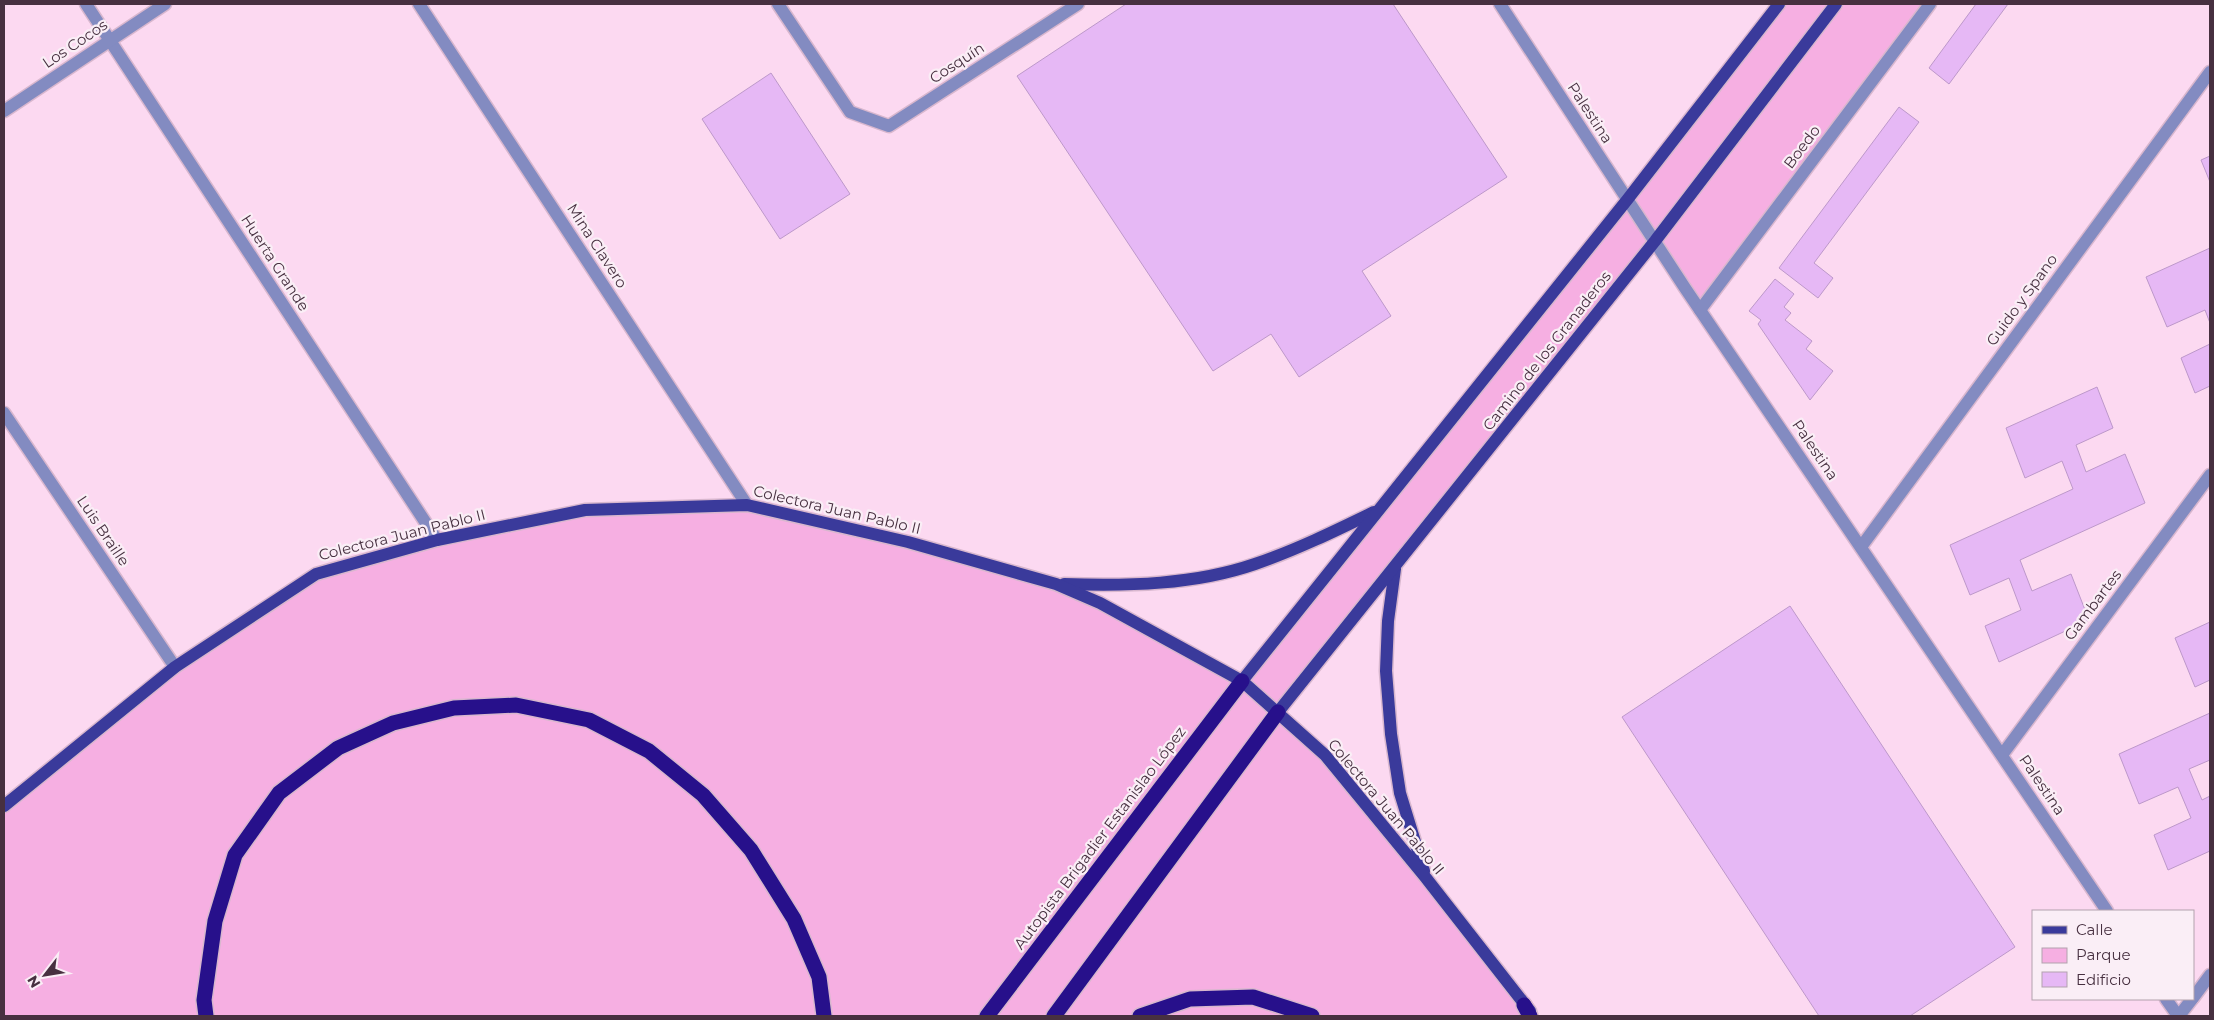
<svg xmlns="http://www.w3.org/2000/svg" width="2214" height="1020" font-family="Montserrat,sans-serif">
	<rect width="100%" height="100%" fill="#fcd9f1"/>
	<polygon fill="#f6afe2" points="1779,4 1930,4 1700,310 1655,242 1278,712 1325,755 1536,1016 4,1016 4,806 175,667 316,574 585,510 747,505 1056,584 1242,681"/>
	<g fill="#e6b8f5" stroke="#bd98ca">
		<polygon points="1126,4 1393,4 1507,177 1362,271 1391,316 1299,377 1271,334 1213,371 1017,76"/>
		<polygon points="1976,4 2008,4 1949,84 1929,68"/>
		<polygon points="771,73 850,194 780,239 702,119"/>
		<polygon points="1899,107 1919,122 1814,263 1833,278 1818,298 1779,268"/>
		<polygon points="2210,156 2210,182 2201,160"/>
		<polygon points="2210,248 2210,323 2205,310 2167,327 2146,277"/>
		<polygon points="1775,279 1794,294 1784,307 1791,313 1785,320 1812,341 1806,349 1833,371 1810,400 1758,324 1761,320 1749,311"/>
		<polygon points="2210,344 2210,386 2195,393 2181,358"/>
		<polygon points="2097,387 2113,428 2076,445 2086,472 2125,454 2145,503 2020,560 2032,591 2071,574 2089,620 1999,662 1985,626 2021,610 2009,578 1970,595 1950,545 2073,489 2062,461 2025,478 2006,428"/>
		<polygon points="1790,606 2015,947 1910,1016 1819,1016 1622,717"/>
		<polygon points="2210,622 2210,680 2195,687 2175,638"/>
		<polygon points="2210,713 2210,760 2189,769 2202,800 2210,796 2210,851 2168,870 2154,835 2191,818 2178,787 2139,804 2119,754"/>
	</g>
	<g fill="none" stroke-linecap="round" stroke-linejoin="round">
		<g stroke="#d8b7ce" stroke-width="15">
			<g id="minor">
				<polyline points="86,4 437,540"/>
				<polyline points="419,4 747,505"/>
				<polyline points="778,4 850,112 889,126 1078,4"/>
				<polyline points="1500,4 1685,288 2107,911"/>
				<polyline points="4,111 165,4"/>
				<polyline points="1700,310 1930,4"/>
				<polyline points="4,413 175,667"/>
				<polyline points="1861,547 2210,72"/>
				<polyline points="2002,755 2210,475"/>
				<polyline points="2193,998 2210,975"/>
				<polyline points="2166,999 2178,1016"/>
				<polyline points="2179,1016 2192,999"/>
			</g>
		</g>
		<g stroke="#d8b7ce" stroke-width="15">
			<g id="major">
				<polyline points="1395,569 1388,621 1386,671 1391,734 1400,793 1424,871"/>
				<path d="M1064 584C1128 586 1194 585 1255 564 1296 550 1335 531 1374 512"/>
				<polyline points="1242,681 1627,200 1779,4"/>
				<polyline points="1278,712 1655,241 1836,4"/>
				<polyline points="4,806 175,667 316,574 437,540 585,510 747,505 908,542 1056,584 1100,603 1242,681 1325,755 1426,878 1530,1011"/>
			</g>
		</g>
		<g stroke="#d8b7ce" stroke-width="18">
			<g id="highway">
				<polyline points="1524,1005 1530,1016"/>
				<polyline points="206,1016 204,1000 215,921 235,855 279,793 338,748 393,723 454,708 516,705 589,720 649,751 703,795 751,850 794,919 819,977 824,1016"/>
				<polyline points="987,1016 1242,681"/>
				<polyline points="1054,1016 1278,712"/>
				<polyline points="1140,1016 1190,999 1253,997 1312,1016"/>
			</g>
		</g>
		<use href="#minor" stroke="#838bc1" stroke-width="12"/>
		<use href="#major" stroke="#3a3a9b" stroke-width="12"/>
		<use href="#highway" stroke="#27108b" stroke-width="15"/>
	</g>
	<g text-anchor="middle" stroke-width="4.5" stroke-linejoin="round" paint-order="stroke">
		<g font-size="15" fill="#473040" stroke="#faeef6">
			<text transform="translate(75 44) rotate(-34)" y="5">Los Cocos</text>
			<text transform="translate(957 63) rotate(-33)" y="5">Cosquín</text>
			<text transform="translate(1590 113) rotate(57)" y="5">Palestina</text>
			<text transform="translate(1802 147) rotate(-53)" y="5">Boedo</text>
			<text transform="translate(597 246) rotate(57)" y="5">Mina Clavero</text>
			<text transform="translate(275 263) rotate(57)" y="5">Huerta Grande</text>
			<text transform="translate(2022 300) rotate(-54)" y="5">Guido y Spano</text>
			<text transform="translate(1547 351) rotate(-52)" y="5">Camino de los Granaderos</text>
			<text transform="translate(1815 450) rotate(56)" y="5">Palestina</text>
			<text transform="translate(837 510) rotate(13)" y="5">Colectora Juan Pablo II</text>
			<text transform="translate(103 531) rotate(56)" y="5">Luis Braille</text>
			<text transform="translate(402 535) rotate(-14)" y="5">Colectora Juan Pablo II</text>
			<text transform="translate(2093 605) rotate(-53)" y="5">Gambartes</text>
			<text transform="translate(2042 785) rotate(56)" y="5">Palestina</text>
			<text transform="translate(1386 807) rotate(50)" y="5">Colectora Juan Pablo II</text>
			<text transform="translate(1100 838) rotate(-53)" y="5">Autopista Brigadier Estanislao López</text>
		</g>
	</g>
	<rect width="2214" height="1020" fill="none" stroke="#473040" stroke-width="10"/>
	<rect x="2032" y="910" width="162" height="90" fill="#faeef6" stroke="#b2a2ad"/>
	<rect x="2042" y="926" width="25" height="8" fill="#3a3a9b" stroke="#b2a2ad"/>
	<text x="2076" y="935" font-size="15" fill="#473040">Calle</text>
	<rect x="2042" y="948" width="25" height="15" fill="#f6afe2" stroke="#b2a2ad"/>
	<text x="2076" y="960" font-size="15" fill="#473040">Parque</text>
	<rect x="2042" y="972" width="25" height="15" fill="#e6b8f5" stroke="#b2a2ad"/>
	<text x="2076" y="985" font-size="15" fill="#473040">Edificio</text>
	<g transform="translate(45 975) rotate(239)" stroke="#faeef6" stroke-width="4" paint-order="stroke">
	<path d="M0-4L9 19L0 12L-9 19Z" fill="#473040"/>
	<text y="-8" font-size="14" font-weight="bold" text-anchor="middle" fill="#473040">N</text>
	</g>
</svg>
